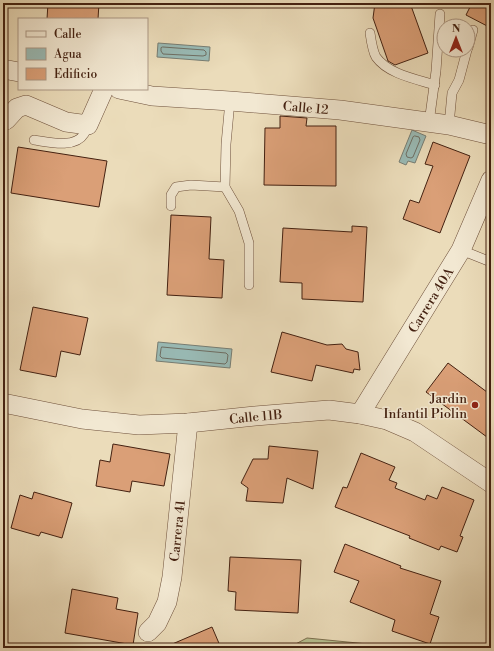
<svg xmlns="http://www.w3.org/2000/svg" width="494" height="651" font-family="'Libre Bodoni',serif">
	<rect width="100%" height="100%" fill="#ebdcba"/>
	<filter id="stains"><feTurbulence type="fractalNoise" baseFrequency=".005" numOctaves="4"/><feColorMatrix values="0 0 0 0 .2 0 0 0 0 .09 0 0 0 0 .02 0 0 0 .5 -.17"/></filter>
	<radialGradient id="worn" r=".72"><stop offset=".6" stop-color="#630" stop-opacity="0"/><stop offset="1" stop-color="#630" stop-opacity=".3"/></radialGradient>
	<polygon fill="#b6c090" stroke="#7d7050" points="307,638 408,648 288,648"/>
	<g fill="#99bab5" stroke="#777d73">
		<polygon points="158,43 210,47 209,61 157,57"/>
		<polygon points="412,130 426,136 415,163 408,161 406,165 399,162"/>
		<polygon points="158,342 232,349 230,368 156,361"/>
	</g>
	<g fill="none" stroke-linecap="round" stroke-linejoin="round">
		<g stroke="#6e6e63" stroke-width="1">
			<polygon points="163,47 204,50 206,52 206,55 203,56 163,54 161,51 161,48"/>
			<polygon points="415,136 419,137 420,140 413,157 411,158 407,157 406,154 413,137"/>
			<polygon points="162,347 226,353 228,355 227,362 225,364 162,358 160,356 161,349"/>
		</g>
	</g>
	<g fill="#da9f77" stroke="#442111">
		<polygon points="48,3 99,3 98,19 47,19"/>
		<polygon points="375,3 410,3 428,53 395,65 388,61 373,18"/>
		<polygon points="472,3 491,3 491,28 466,15"/>
		<polygon points="280,116 307,118 306,126 336,126 336,186 264,185 265,128 280,128"/>
		<polygon points="433,142 470,156 440,233 403,219 410,200 419,203 433,166 425,164"/>
		<polygon points="18,147 107,161 99,207 11,193"/>
		<polygon points="171,215 211,217 209,259 224,260 222,298 167,295"/>
		<polygon points="352,226 367,227 363,302 302,299 302,283 280,282 283,228 352,232"/>
		<polygon points="33,307 88,318 80,355 61,351 56,377 20,370"/>
		<polygon points="282,332 327,345 342,344 346,349 358,352 360,370 354,369 353,373 316,365 312,381 271,372"/>
		<polygon points="448,363 491,395 491,440 426,392"/>
		<polygon points="113,444 170,454 164,486 132,481 130,492 96,486 100,460 110,462"/>
		<polygon points="269,446 318,451 313,489 287,478 283,503 246,501 248,488 241,483 253,459 268,459"/>
		<polygon points="361,453 395,467 389,480 397,483 395,488 425,500 427,495 437,499 442,487 474,500 460,536 463,537 457,552 441,546 439,550 409,538 410,536 335,507 343,487 347,488"/>
		<polygon points="34,492 72,503 62,538 41,532 39,536 11,528 20,495 32,499"/>
		<polygon points="345,544 401,566 400,568 441,581 430,614 439,617 430,644 392,631 395,620 350,602 359,581 334,572"/>
		<polygon points="230,557 301,560 298,613 235,610 236,592 228,591"/>
		<polygon points="72,589 118,598 116,609 138,613 133,645 65,633"/>
		<polygon points="212,627 221,648 163,648"/>
	</g>
	<g fill="none" stroke-linecap="round" stroke-linejoin="round">
		<g stroke="#6e503b" stroke-width="10">
			<g id="lane">
				<path d="M370 33C371 40 373 52 376 57 388 74 416 79 435 85"/>
				<polyline points="468,48 473,30"/>
				<polyline points="230,101 226,144 225,187 239,211 249,243 249,285"/>
				<polyline points="429,123 436,71 440,14"/>
				<polyline points="449,125 452,93 459,80 467,50"/>
				<path d="M34 140C48 142 75 149 84 134 86 131 87 128 88 125"/>
				<polyline points="171,206 171,195 176,187 191,185 225,187"/>
				<polyline points="461,250 491,262"/>
			</g>
		</g>
		<g stroke="#6e503b" stroke-width="20">
			<g id="street">
				<polyline points="3,69 19,72"/>
				<path id="s1" d="M119 89 152 96 230 101 340 110 449 125 491 135"/>
				<polyline points="6,120 17,108 26,105 66,122 88,125 104,89"/>
				<path id="s2" d="M3 403 82 419 139 425 188 423 255 416 329 410 360 414 387 420 415 432 491 483"/>
				<path id="s3" d="M360 414 461 250 491 180"/>
				<path id="s4" d="M148 632 157 623 167 602 172 577 188 423"/>
			</g>
		</g>
		<use href="#lane" stroke="#f2e8d2" stroke-width="9"/>
		<use href="#street" stroke="#f2e8d2" stroke-width="19"/>
	</g>
	<circle fill="#8f2418" stroke="#f2e8d2" stroke-width="1.5" cx="475" cy="405" r="4"/>
	<g text-anchor="middle" stroke-width="3" stroke-linejoin="round" paint-order="stroke">
		<g font-size="13" fill="#442111" stroke="#f2e8d2">
			<text dy="5" stroke="none"><textPath href="#s1" startOffset="188">Calle 12</textPath></text>
			<text dy="5" stroke="none"><textPath href="#s3" startOffset="134">Carrera 40A</textPath></text>
			<text dy="5" stroke="none"><textPath href="#s2" startOffset="255">Calle 11B</textPath></text>
			<text dy="5" stroke="none"><textPath href="#s4" startOffset="108">Carrera 41</textPath></text>
		</g>
		<g font-size="13" fill="#442111" stroke="#f2e8d2" text-anchor="end">
			<text x="467" y="403">Jardin<tspan x="467" dy="15">Infantil Piolin</tspan></text>
		</g>
	</g>
	<rect width="494" height="651" fill="none" stroke="#ebdcba" stroke-width="16"/>
	<rect x="4" y="4" width="486" height="643" fill="none" stroke="#442111" stroke-width="2"/>
	<rect x="8" y="8" width="478" height="635" fill="none" stroke="#442111"/>
	<rect x="18" y="18" width="130" height="72" fill="#f2e8d2" stroke="#ac9885"/>
	<rect x="26" y="31" width="20" height="6" fill="#f2e8d2" stroke="#ac9885"/>
	<text x="54" y="38" font-size="12" fill="#442111">Calle</text>
	<rect x="26" y="48" width="20" height="12" fill="#99bab5" stroke="#ac9885"/>
	<text x="54" y="58" font-size="12" fill="#442111">Agua</text>
	<rect x="26" y="68" width="20" height="12" fill="#da9f77" stroke="#ac9885"/>
	<text x="54" y="78" font-size="12" fill="#442111">Edificio</text>
	<g transform="translate(456 38)"><circle r="19" fill="#f2e8d2" stroke="#ac9885"/>
	<path d="M0-3L7 15L0 10L-7 15Z" fill="#8f2418"/>
	<text y="-6" font-size="11" font-weight="bold" text-anchor="middle" fill="#442111">N</text>
	</g>
	<rect width="100%" height="100%" filter="url(#stains)"/>
	<rect width="100%" height="100%" fill="url(#worn)"/>
</svg>
